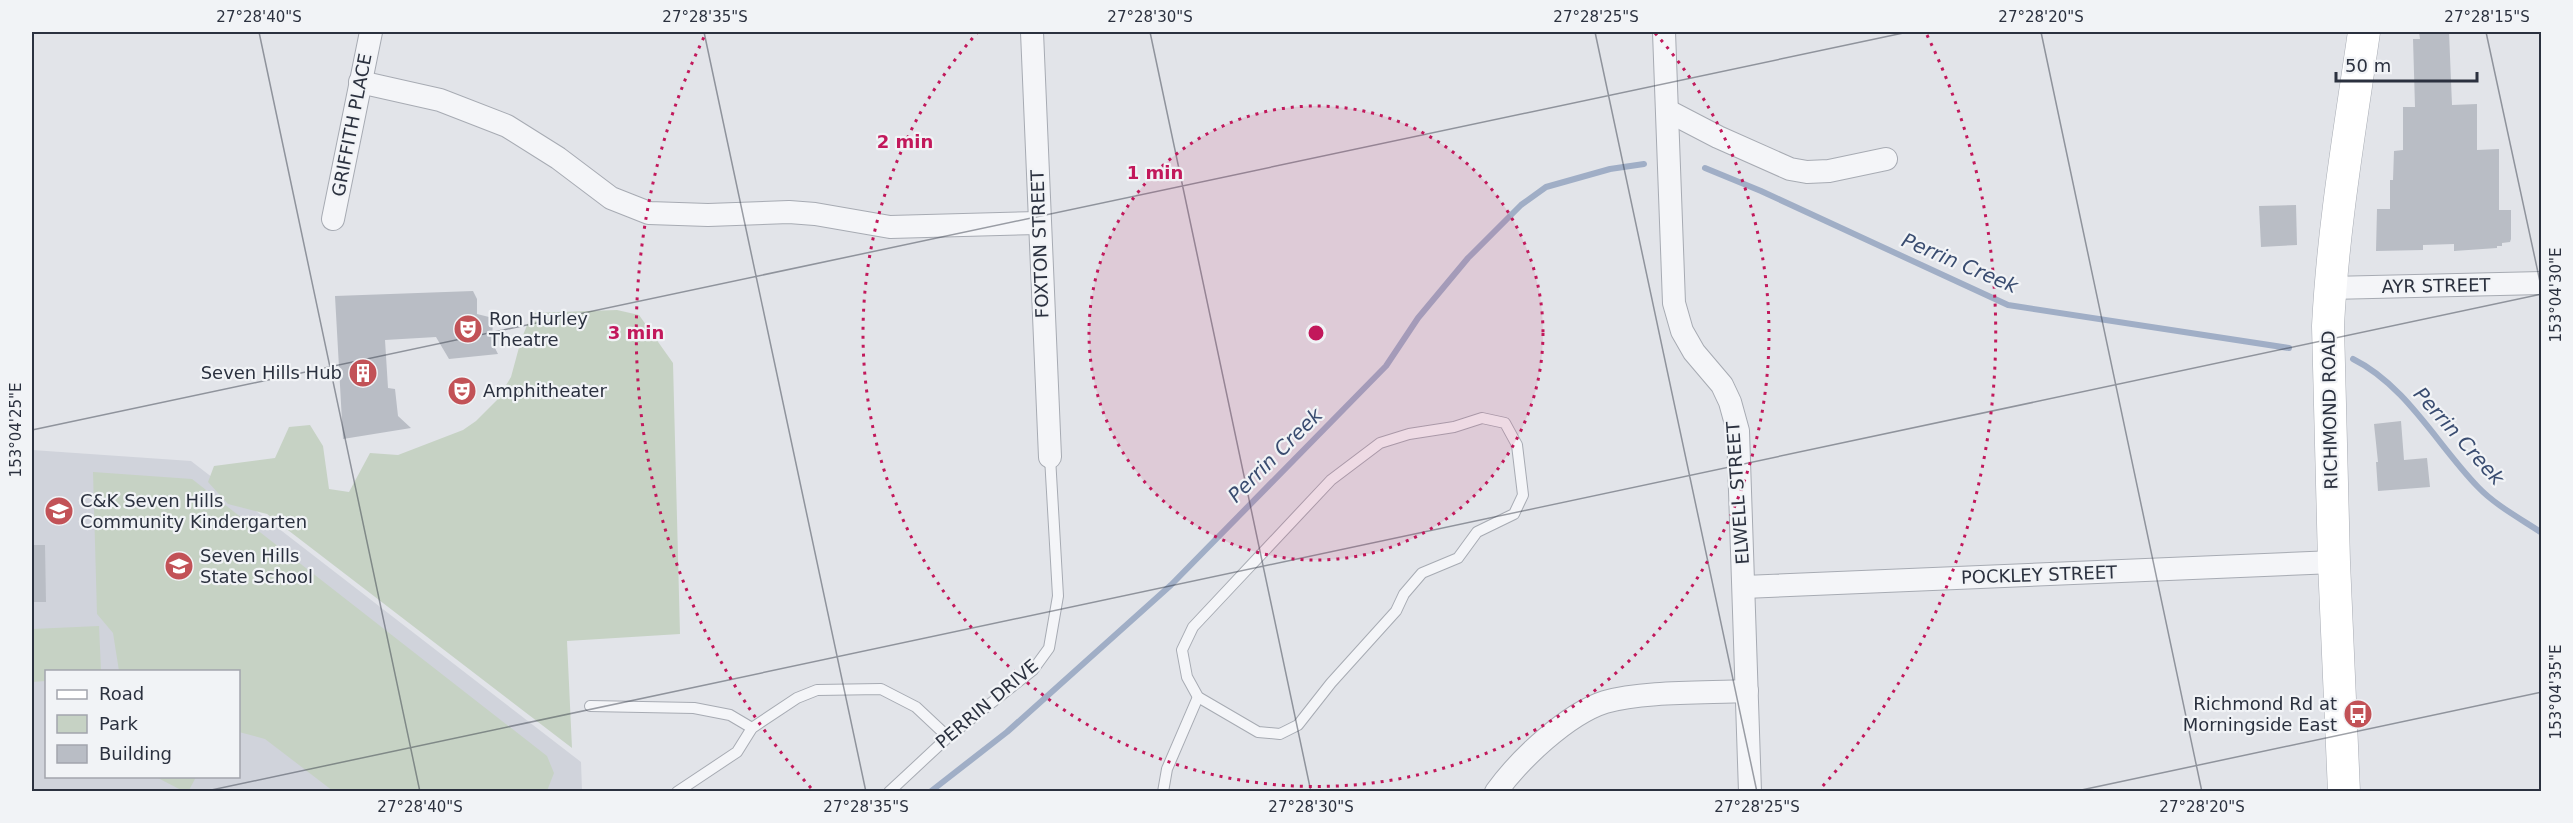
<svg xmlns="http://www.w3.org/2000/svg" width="2573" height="823" font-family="'DejaVu Sans',sans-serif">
	<rect width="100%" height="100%" fill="#e2e4e9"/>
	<path fill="#d0d3db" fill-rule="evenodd" d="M32 450 191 461 581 762 582 791H32ZM46 672H238V776H46Z"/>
	<g fill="#c6d2c4">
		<polygon points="617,310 639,315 673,363 680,634 567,641 572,748 267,514 228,504 208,482 214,466 275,458 289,427 310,425 323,446 329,489 349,492 370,453 398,455 463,430 476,421 497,400 511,377 521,340 532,313"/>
		<polygon points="93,472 192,479 547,756 554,773 547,791 333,791 265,739 239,732 238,672 119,671 113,633 97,614"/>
		<polygon points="99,626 101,671 46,672 46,681 32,682 32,629"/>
		<polygon points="156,777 196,777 188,792 183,791"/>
	</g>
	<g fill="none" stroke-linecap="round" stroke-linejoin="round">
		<g stroke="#a0aec6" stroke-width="6">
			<polyline points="1705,168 1761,191 2008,305 2289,348"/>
			<path d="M2353 359C2406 385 2438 446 2478 487 2495 505 2521 519 2542 533"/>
			<polyline points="930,792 1007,732 1171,585 1386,366 1418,318 1468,258 1521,205 1546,187 1610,169 1644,164"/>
		</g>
	</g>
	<g fill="#b9bdc5">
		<polygon points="2419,32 2449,32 2452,105 2477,104 2477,150 2499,149 2499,210 2511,210 2511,239 2510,242 2502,243 2502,246 2497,246 2497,248 2454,251 2454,244 2423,245 2423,250 2376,251 2377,209 2390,209 2390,180 2393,180 2394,151 2403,150 2403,107 2415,107 2413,39 2420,39"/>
		<polygon points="2296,205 2297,245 2261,247 2259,206"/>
		<polygon points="473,291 477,299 477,314 493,318 492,342 498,354 449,359 436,337 385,340 388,388 395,389 398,416 411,428 343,439 335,296"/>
		<polygon points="2401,421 2404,460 2427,458 2430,487 2378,491 2376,462 2378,462 2374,424"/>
		<polygon points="32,545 45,545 46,602 32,602"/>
	</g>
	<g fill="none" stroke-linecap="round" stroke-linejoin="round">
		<g stroke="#a7abb3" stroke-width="12">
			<g id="service">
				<polygon points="1482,418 1505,423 1517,445 1523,495 1514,514 1477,532 1458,558 1422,573 1404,594 1396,611 1331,683 1298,725 1280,734 1258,732 1198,697 1187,677 1182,650 1193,627 1331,480 1380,443 1409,434 1454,427"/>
				<polyline points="590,706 694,708 730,715 752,728"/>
				<polyline points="677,792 737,752 752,728 797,698 817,690 881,689 916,707 948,737"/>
				<polyline points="889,792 948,737 1033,670 1049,648 1058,596 1050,457"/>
				<polyline points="1163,792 1167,769 1198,697"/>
			</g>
		</g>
		<g stroke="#a7abb3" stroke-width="24">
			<g id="minor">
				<polyline points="1032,32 1050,457"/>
				<polyline points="1664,32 1674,303 1682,331 1694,352 1722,385 1730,402 1738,431 1750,792"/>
				<polyline points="360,82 440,100 507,126 558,158 611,198 649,213 708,215 789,212 815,214 890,227 1039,223"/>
				<polyline points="1668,111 1718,137 1790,169 1807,172 1829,171 1886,159"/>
				<polyline points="333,219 371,32"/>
				<polyline points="2330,288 2542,283"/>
				<polyline points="1744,587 2334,562"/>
				<path d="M1496 792C1519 760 1567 714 1605 702 1642 691 1707 693 1747 691"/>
			</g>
		</g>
		<g stroke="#a7abb3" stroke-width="33">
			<path id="secondary" d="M2344 792 2334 562 2328 326C2333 227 2350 129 2364 32"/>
		</g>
		<use href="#service" stroke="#f4f5f8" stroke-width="10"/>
		<use href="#minor" stroke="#f4f5f8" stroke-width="22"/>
		<use href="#secondary" stroke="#fff" stroke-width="32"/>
	</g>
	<path fill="none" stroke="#2b313f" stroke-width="1.5" stroke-opacity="0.45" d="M259 32 420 792M704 32 866 792M1150 32 1311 792M1595 32 1757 792M2041 32 2202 792M2486 32 2542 291M32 33 39 32M32 430 1908 32M202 792 2542 294M2072 792 2542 692"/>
	<circle cx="1316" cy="333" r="227" fill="#c2185b" fill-opacity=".12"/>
	<g fill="none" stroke="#c2185b" stroke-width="3" stroke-dasharray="3 6">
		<circle cx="1316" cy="333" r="227"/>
		<path d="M1655 33A453 453 0 1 1 977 33"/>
		<path d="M811 788A680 680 0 0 1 705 35M1927 35A680 680 0 0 1 1821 788"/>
	</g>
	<defs>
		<g id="theatre-disc" transform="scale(1.5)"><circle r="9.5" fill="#c25257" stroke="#f1f3f6"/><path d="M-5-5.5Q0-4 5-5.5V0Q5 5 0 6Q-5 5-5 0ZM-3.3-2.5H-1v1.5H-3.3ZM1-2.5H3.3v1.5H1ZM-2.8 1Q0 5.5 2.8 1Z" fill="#fff"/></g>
		<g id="building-disc" transform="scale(1.5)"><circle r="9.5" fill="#c25257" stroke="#f1f3f6"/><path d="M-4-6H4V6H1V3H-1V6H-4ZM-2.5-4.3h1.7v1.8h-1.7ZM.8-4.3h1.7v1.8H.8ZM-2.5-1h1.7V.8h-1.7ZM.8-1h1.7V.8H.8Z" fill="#fff"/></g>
		<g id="school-disc" transform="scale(1.5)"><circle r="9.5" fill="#c25257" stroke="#f1f3f6"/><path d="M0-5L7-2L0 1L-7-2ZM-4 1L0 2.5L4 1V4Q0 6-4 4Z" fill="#fff"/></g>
		<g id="bus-disc" transform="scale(1.5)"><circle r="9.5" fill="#c25257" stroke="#f1f3f6"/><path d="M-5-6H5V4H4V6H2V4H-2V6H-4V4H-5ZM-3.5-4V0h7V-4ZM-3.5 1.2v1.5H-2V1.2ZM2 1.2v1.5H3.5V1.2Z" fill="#fff"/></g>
	</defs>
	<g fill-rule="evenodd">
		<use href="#theatre-disc" x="468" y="329"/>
		<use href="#building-disc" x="363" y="373"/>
		<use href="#theatre-disc" x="462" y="391"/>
		<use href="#school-disc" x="59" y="511"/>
		<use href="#school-disc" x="179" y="566"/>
		<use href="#bus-disc" x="2358" y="714"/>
	</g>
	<g text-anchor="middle" stroke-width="4.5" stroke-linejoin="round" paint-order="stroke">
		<g font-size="18" fill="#2b313f" stroke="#f1f3f6">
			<text transform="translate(352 125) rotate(-79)" y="6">GRIFFITH PLACE</text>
			<text transform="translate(1040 244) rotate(-92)" y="6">FOXTON STREET</text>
			<text transform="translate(2436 286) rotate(-1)" y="6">AYR STREET</text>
			<text transform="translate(2330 410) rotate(-91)" y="6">RICHMOND ROAD</text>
			<text transform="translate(1738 493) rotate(-94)" y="6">ELWELL STREET</text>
			<text transform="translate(2039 575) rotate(-2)" y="6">POCKLEY STREET</text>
			<text transform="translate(987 704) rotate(-40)" y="6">PERRIN DRIVE</text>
		</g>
		<g font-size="18" fill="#2b313f" stroke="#f1f3f6" text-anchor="start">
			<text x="489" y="325">Ron Hurley<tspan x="489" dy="21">Theatre</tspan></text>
			<text x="342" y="379" text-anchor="end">Seven Hills Hub</text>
			<text x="483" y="397">Amphitheater</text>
			<text x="80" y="507">C&amp;K Seven Hills<tspan x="80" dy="21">Community Kindergarten</tspan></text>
			<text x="200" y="562">Seven Hills<tspan x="200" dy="21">State School</tspan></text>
			<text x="2337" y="710" text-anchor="end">Richmond Rd at<tspan x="2337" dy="21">Morningside East</tspan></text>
		</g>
		<g font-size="20" font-style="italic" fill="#394c70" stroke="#f1f3f6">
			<text transform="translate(1960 263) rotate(23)" y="7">Perrin Creek</text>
			<text transform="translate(2459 436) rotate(48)" y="7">Perrin Creek</text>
			<text transform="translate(1275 455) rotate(-45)" y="7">Perrin Creek</text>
		</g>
	</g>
	<circle cx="1316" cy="333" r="9" fill="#c2185b" stroke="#f1f3f6" stroke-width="3"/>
	<g font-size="18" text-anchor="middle" font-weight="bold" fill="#c2185b" stroke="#f1f3f6" stroke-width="4.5" stroke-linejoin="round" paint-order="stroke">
		<text x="905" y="148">2 min</text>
		<text x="1155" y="179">1 min</text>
		<text x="636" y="339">3 min</text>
	</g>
	<rect width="2573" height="823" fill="none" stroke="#f1f3f6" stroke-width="66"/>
	<rect x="45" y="670" width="195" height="108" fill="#f1f3f6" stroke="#a2a5ad" stroke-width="1.5"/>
	<rect x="57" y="690" width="30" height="9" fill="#ffffff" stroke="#a2a5ad" stroke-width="1.5"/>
	<text x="99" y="700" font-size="18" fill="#2b313f">Road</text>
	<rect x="57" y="715" width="30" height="18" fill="#c6d2c4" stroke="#a2a5ad" stroke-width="1.5"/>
	<text x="99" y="730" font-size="18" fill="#2b313f">Park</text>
	<rect x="57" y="745" width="30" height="18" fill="#b9bdc5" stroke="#a2a5ad" stroke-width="1.5"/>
	<text x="99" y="760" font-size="18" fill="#2b313f">Building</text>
	<path d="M2336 72v9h141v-9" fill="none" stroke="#2b313f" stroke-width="3"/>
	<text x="2345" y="72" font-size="18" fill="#2b313f" stroke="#f1f3f6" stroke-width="4.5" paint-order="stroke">50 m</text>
	<rect x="33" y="33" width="2507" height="757" fill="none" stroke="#2b313f" stroke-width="2"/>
	<g font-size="15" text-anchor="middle" fill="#2b313f">
		<text x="259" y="22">27°28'40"S</text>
		<text x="705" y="22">27°28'35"S</text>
		<text x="1150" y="22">27°28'30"S</text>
		<text x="1596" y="22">27°28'25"S</text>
		<text x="2041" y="22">27°28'20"S</text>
		<text x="2487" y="22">27°28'15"S</text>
		<text transform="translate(2556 295) rotate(-90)" y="5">153°04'30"E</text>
		<text transform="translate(16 430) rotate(-90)" y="5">153°04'25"E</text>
		<text transform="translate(2556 692) rotate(-90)" y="5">153°04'35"E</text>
		<text x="420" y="812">27°28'40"S</text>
		<text x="866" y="812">27°28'35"S</text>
		<text x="1311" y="812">27°28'30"S</text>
		<text x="1757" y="812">27°28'25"S</text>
		<text x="2202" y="812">27°28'20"S</text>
	</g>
</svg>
